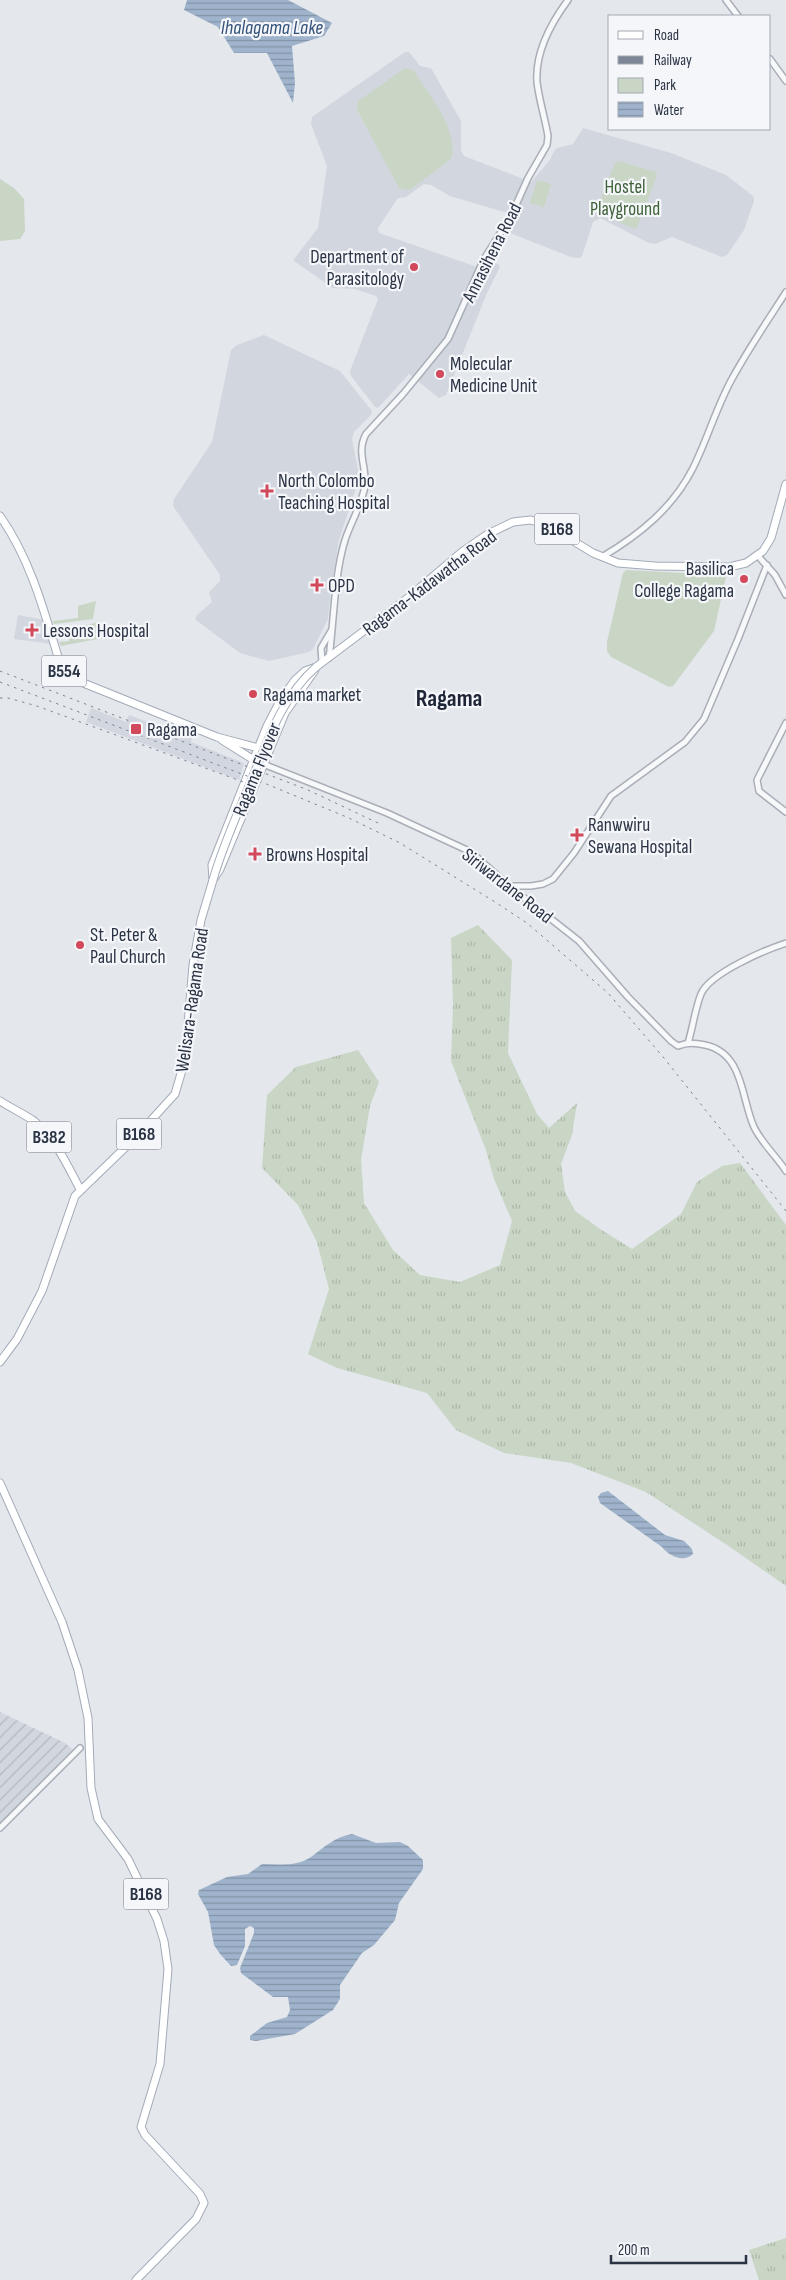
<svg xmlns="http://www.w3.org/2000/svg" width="786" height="2280" font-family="'Sofia Sans Condensed',sans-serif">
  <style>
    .built { fill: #d2d6de; fill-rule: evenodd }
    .industrial { fill: url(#industrial-furrows) }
    .grass { fill: url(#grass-tufts) }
    .park { fill: #c9d6c5 }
    .water { fill: url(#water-rules) }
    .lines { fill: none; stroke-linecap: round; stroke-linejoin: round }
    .tertiary-casing { stroke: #a9aeb7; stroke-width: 8 }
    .primary-casing { stroke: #a3abb8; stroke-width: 9 }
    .tertiary { stroke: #f7f8fa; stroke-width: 5 }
    .primary { stroke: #fff; stroke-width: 7 }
    .rail { stroke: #7d8696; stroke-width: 1; stroke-dasharray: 2.5 5; stroke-linecap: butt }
    .primary-bridge-casing { stroke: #a3abb8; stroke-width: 9; stroke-linecap: butt }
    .primary-bridge { stroke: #fff; stroke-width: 7 }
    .poi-dot { fill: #d1495b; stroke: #f4f6f9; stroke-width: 2 }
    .labels { text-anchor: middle; stroke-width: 4.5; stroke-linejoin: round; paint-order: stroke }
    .shield { fill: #f4f6f9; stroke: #676e7b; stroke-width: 1 }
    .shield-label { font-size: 18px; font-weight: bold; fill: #2b3445 }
    .park-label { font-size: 19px; fill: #3f6138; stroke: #f4f6f9 }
    .street-label { font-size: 19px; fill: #2b3445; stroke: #f4f6f9 }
    .poi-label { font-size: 19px; fill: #2b3445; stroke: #f4f6f9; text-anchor: start }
    .water-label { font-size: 20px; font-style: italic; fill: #34527a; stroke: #f4f6f9 }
    .district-label { font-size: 24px; font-weight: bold; fill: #1d2536; stroke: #f4f6f9 }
  </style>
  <defs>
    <pattern id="industrial-furrows" width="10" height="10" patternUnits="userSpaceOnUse" patternTransform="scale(1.25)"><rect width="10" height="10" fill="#d2d6de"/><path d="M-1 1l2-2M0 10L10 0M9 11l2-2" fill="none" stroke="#b4b8c0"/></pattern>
    <pattern id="grass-tufts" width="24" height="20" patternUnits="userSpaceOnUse" patternTransform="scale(1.25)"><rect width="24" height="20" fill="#c9d6c5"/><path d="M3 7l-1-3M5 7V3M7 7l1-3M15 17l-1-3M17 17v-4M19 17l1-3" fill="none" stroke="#adb8ab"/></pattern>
    <pattern id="water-rules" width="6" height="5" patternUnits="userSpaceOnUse" patternTransform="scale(1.25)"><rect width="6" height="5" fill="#9fb4cc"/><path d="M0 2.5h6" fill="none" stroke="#8293a7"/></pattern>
  </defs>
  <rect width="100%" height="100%" fill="#e4e7ec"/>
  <g class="built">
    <path d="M405,52H409L420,66L431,68L461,121V151L464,156L531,182L550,160L554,151L557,148L573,144L583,128L671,153L726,175L753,196L754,201L744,230L727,255L722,257L672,237L655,244L649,243L600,218L593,222L582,256L579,258L571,257L510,233L509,231L514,215L450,196L431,185L424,184L406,197L398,198L378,228L379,233L480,268L489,259L499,265L500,267L487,293L446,395L439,398L409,374L378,408L375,407L351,376L350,371L378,299L376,296L355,289L333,288L294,261V259L318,228L327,166L311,124L312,117ZM357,102L401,190L357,110Z"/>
    <path d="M264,335L340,371L372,411L371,415L354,432L352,439L359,475L358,482L339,540L331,587L328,619L313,649L309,652L269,661L240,653L196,620V616L212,602L209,592L220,581V575L173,506L174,499L212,442L231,350L237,345Z"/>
    <path d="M18,615L45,620L53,644L14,639Z"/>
    <path d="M91,708L126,722L129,715L192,738L191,742L244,763L239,780L86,722Z"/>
  </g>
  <path class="industrial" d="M0,1712L65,1743L77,1753L0,1828Z"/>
  <g class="grass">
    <path d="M478,925L512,960L508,1053L537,1114L549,1128L577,1103L572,1135L561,1164L565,1192L575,1211L600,1229L632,1249L681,1214L697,1182L722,1166L740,1163L786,1225V1586L727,1545L646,1492L571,1463L504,1453L456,1430L427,1393L337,1368L308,1354L329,1289L317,1242L298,1205L262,1168L267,1095L296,1067L358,1050L379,1082L370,1106L361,1160L364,1203L393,1250L420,1275L460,1282L500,1265L512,1221L494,1179L486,1150L451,1061L453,1005L451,938Z"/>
    <path d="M786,2238V2280H759L749,2250Z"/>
  </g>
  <g class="park">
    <path d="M405,68L413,70C428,93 460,131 451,159L410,190L399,188L357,110V102Z"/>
    <path d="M618,161L656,172L657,175L637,228L634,229L599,212L597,208L615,163Z"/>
    <path d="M0,179L14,188L24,199L25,231L20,239L0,241Z"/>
    <path d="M537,180L551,184L544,207L530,203Z"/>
    <path d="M626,570L722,575L726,577L714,631L673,686L669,687L611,657L607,651V642L623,573Z"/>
    <path d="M96,601L93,619L54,624L53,621L78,618V606Z"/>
    <path d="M100,622L103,638L61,646L59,642L69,641V629Z"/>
  </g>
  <g class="water">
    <path d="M187,0H288L332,23L324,36L292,46L295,83L293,103L267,53H234L218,27L184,10Z"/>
    <path d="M608,1491L665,1535L684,1541L692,1549L693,1554C683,1563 669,1556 662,1547L600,1503L598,1497L601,1493Z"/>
    <path d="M352,1834L376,1843L400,1842L408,1846L423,1860V1869L399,1903L395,1920L374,1945L362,1953L340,1985V1999L333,2010L295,2034L256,2041L250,2040V2036L267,2023L287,2017L290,2010L288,1997H273L241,1973L240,1968L254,1933V1928L250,1926L245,1929V1946L237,1965L231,1966L220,1954L214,1945L208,1912L198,1894L199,1890L227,1877L248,1874L262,1864C278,1864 297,1867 311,1857C325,1847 334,1837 352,1834Z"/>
  </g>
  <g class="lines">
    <defs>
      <g id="tertiary">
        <path d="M726,0L738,16"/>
        <path d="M770,59L786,81"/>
        <path d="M758,556L775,575L786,595"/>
        <path d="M602,557C639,535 673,508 693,468C708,438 717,405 733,377C749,348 768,320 786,292"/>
        <path d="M329,658C334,621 334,576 345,540C351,522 362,504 365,486C367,467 356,452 366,434L403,394L448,339L484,259L511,216L528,178L547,145L548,136C545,118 539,100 537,82C535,53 551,23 568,0"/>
        <path d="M322,662L321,648L331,631"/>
        <path d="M786,723L757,780L759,791L786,812"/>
        <path d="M263,764L387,813L471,852L509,886L579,941L628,997L671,1041L678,1046C688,1042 695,1043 705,1045C744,1053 741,1099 754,1127C761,1142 776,1156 786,1171"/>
        <path d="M509,886H531L543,884L553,879L574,853L611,796L685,742L704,719L738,639L767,565"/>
        <path d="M688,1043C693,1027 695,1009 701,994C710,973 765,950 786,943"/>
        <path d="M0,1828L80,1748"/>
      </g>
      <g id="primary">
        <path d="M0,516C32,561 46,618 62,670L71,678L217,737L262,749"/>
        <path d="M222,740L257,762"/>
        <path d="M213,880L212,865L267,726L280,701L295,680L305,671L316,667L409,597L462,552L488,534L513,522L530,520L544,523L593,553L618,563L655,566L729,567L746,563L763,551L771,538L786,484"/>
        <path d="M0,1101C11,1108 24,1114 34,1121C56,1139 67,1165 80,1189"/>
        <path d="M0,1362L17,1339L42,1291L75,1196L134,1139L175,1094L185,1060L193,965L201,920L213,880L220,869L285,713L315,670"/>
        <path d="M0,1483L62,1622L78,1670L88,1718L91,1788L98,1819L128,1859L157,1919L164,1941L168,1969L160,2064L141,2127L145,2135L200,2194L204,2203L196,2219L136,2280"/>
      </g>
    </defs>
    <use href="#tertiary" class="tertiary-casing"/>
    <use href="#primary" class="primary-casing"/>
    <use href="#tertiary" class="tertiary"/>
    <use href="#primary" class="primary"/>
    <g class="rail">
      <path d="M0,671L308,790L380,824"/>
      <path d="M0,682L247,776L349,818L400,843L495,902L527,923L608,993L664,1058L786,1211"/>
      <path d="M0,698H8L37,706L257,787"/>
    </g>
    <defs>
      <path id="primary-bridge" d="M213,880C222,848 236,817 249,786C267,743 280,699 316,667"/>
    </defs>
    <use href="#primary-bridge" class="primary-bridge-casing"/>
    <use href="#primary-bridge" class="primary-bridge"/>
  </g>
  <g class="poi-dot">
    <circle cx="414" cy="267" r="5"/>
    <circle cx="440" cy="374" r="5"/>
    <path d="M264.5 483.5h5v5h5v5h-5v5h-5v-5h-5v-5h5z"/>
    <circle cx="744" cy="579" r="5"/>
    <path d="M314.5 577.5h5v5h5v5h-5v5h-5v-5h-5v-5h5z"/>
    <path d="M29.5 622.5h5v5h5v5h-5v5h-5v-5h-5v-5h5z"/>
    <circle cx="253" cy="694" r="5"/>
    <rect x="130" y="723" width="12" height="12" rx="2.5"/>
    <path d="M574.5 827.5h5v5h5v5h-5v5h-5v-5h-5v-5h5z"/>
    <path d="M252.5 846.5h5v5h5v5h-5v5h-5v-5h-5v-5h5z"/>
    <circle cx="80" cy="945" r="5"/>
  </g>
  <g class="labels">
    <g class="shield">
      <rect x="534.5" y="513.5" width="45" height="31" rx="4"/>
      <rect x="41.5" y="655.5" width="45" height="31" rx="4"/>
      <rect x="116.5" y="1118.5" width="45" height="31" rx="4"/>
      <rect x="26.5" y="1121.5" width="45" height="31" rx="4"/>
      <rect x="123.5" y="1878.5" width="45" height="31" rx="4"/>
    </g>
    <g class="shield-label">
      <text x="557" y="535">B168</text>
      <text x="64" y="677">B554</text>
      <text x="139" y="1140">B168</text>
      <text x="49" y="1143">B382</text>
      <text x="146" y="1900">B168</text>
    </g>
    <g class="park-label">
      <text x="625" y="193">Hostel<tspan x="625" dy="22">Playground</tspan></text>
    </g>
    <g class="street-label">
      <text transform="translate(491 252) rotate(-63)" y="7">Annasihena Road</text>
      <text transform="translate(429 582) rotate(-37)" y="7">Ragama-Kadawatha Road</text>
      <text transform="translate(256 769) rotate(-68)" y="7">Ragama Flyover</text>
      <text transform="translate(508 885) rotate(38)" y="7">Siriwardane Road</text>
      <text transform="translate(191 1000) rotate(-82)" y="7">Welisara-Ragama Road</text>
    </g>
    <g class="poi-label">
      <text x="404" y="263" text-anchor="end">Department of<tspan x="404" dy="22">Parasitology</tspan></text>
      <text x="450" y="370">Molecular<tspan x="450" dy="22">Medicine Unit</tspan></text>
      <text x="278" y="487">North Colombo<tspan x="278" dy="22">Teaching Hospital</tspan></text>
      <text x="734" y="575" text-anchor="end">Basilica<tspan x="734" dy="22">College Ragama</tspan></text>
      <text x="328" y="592">OPD</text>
      <text x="43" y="637">Lessons Hospital</text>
      <text x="263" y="701">Ragama market</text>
      <text x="147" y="736">Ragama</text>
      <text x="588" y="831">Ranwwiru<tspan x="588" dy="22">Sewana Hospital</tspan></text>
      <text x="266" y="861">Browns Hospital</text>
      <text x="90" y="941">St. Peter &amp;<tspan x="90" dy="22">Paul Church</tspan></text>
    </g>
    <g class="water-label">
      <text x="272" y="34">Ihalagama Lake</text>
    </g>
    <g class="district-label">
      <text x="449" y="706">Ragama</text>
    </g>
  </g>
  <rect x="608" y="15" width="162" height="115" fill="#f4f6f9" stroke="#a4a8b1"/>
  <rect x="618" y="31" width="25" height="8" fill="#ffffff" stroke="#a4a8b1"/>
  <text x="654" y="40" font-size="15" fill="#2b3445">Road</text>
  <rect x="618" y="56" width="25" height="8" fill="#7d8696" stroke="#a4a8b1"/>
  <text x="654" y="65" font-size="15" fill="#2b3445">Railway</text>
  <rect x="618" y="78" width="25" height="15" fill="#c9d6c5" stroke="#a4a8b1"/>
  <text x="654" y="90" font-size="15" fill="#2b3445">Park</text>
  <rect x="618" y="102" width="25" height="15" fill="url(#water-rules)" stroke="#a4a8b1"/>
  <text x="654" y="115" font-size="15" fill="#2b3445">Water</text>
  <path d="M611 2255v8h135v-8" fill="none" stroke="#2b3445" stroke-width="2.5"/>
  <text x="618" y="2255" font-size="15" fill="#2b3445" stroke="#f4f6f9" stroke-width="4" paint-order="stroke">200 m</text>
</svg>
